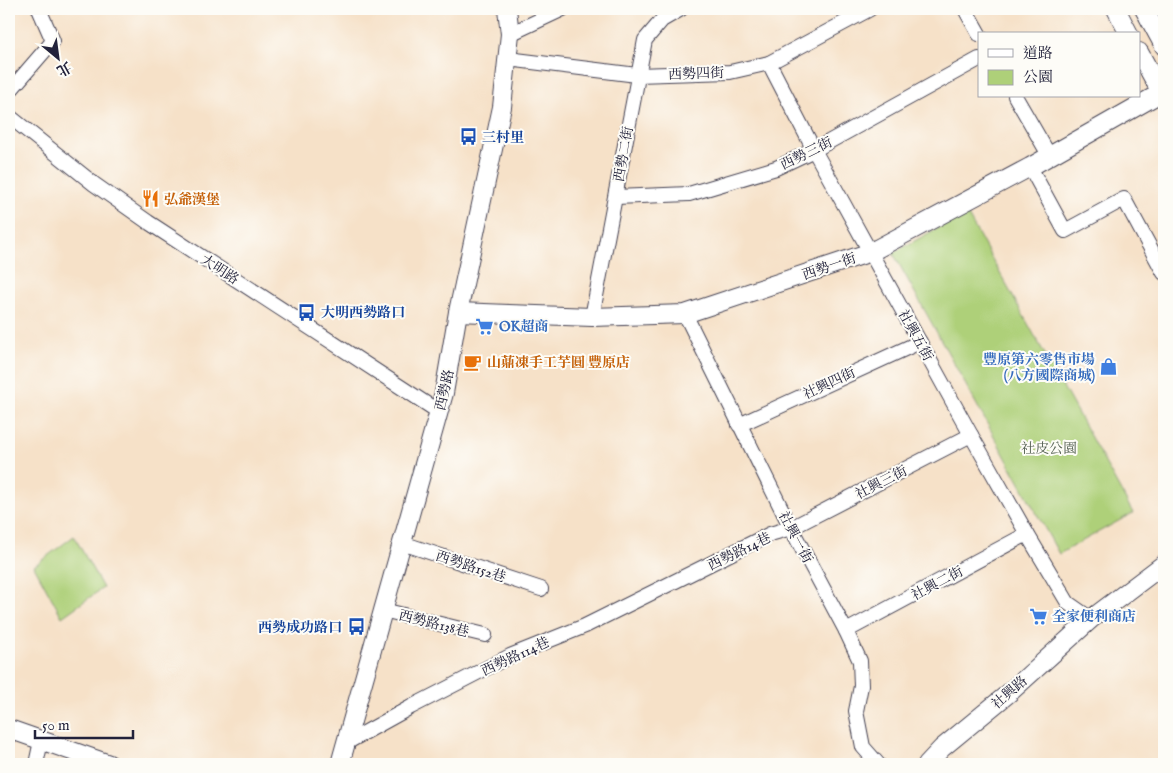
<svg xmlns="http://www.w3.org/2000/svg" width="1173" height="773" font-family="'IM FELL English','Noto Serif TC',serif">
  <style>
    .green { fill: #aed079; stroke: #68795a }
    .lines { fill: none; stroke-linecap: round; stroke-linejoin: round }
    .minor-casing { stroke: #423f50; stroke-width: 16 }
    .tertiary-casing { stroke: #423f50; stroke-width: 20 }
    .minor { stroke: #fff; stroke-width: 14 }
    .tertiary { stroke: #fff; stroke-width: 18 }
    .labels { text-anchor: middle; stroke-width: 4; stroke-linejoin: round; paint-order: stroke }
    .street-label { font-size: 14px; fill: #22223b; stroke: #fdfcf7 }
    .transit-label { font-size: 14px; font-weight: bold; fill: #164399; stroke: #fdfcf7; text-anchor: start }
    .food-label { font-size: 14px; font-weight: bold; fill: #c56008; stroke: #fdfcf7; text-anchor: start }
    .shop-label { font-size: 14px; font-weight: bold; fill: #366cbe; stroke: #fdfcf7; text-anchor: start }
    .park-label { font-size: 14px; fill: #535f51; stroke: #fdfcf7 }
  </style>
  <rect width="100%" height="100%" fill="#fdfcf7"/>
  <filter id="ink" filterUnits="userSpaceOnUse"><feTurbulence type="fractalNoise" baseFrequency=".02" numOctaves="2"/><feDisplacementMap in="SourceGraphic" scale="10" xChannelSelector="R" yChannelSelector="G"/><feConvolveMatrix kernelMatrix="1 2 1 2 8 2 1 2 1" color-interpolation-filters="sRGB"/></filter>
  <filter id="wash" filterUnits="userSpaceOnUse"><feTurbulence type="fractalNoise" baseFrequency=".0096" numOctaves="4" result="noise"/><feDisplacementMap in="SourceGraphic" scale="20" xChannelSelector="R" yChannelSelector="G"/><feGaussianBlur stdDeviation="1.12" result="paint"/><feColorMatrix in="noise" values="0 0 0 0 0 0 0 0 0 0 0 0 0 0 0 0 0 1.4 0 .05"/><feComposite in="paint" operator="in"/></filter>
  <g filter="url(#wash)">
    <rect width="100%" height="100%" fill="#f6e1c8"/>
    <g class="green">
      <path d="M966,212L1133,513L1059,554L893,253Z"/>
      <path d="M74,536L103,588L62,617L34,566Z"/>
    </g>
  </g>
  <g filter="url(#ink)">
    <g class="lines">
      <defs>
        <g id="minor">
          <path d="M965,9L979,34"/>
          <path d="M510,34L563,9"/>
          <path d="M508,59L637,75L730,72L769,63L870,9"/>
          <path d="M769,63L814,150L971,435L1027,534L1068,603L1091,619"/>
          <path d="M9,92L53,41L39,9"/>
          <path d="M1015,96L1049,155"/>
          <path d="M9,116L94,184L148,222L439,412"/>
          <path d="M1030,167L1065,231L1124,199L1164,273"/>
          <path d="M616,197L689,194L776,168L814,150L979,59"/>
          <path d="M685,314L791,528L846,631L860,661L861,686L856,711L863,747L878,764"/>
          <path d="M592,317L645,40L662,20L681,9"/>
          <path d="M739,425L920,342"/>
          <path d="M402,543L541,589"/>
          <path d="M383,610L485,635"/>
          <path d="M846,631L1027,534"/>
          <path d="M346,743L411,707L510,656L585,626L770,534L791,528L971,435"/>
          <path d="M36,764L41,741"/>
        </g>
        <g id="tertiary">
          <path d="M1116,9L1129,34"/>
          <path d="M1144,9L1164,46"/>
          <path d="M1139,52L1164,98"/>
          <path d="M458,312L592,317L685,314L871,252L1030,167L1164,91"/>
          <path d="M9,729L109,764"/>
          <path d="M340,764L444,393L458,312L502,107L510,34L507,9"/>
          <path d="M927,764L942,748L1009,693L1091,619L1164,564"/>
        </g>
      </defs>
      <use href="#minor" class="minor-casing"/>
      <use href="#tertiary" class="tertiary-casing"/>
      <use href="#minor" class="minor"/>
      <use href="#tertiary" class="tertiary"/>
    </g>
  </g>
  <defs>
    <symbol id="bus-bare" viewBox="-9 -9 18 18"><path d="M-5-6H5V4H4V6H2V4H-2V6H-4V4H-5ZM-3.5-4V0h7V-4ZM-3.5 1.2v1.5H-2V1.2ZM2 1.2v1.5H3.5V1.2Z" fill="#1a4fb4" stroke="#fdfcf7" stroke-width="2.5" paint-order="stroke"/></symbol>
    <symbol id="restaurant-bare" viewBox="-9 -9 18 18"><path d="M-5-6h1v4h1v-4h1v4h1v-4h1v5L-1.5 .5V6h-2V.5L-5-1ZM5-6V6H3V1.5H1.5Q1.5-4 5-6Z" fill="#e8710a" stroke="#fdfcf7" stroke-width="2.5" paint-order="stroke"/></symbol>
    <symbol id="supermarket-bare" viewBox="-9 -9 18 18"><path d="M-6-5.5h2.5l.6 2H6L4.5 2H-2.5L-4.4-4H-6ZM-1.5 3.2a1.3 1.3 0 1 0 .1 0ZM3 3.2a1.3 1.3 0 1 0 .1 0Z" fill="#3f7fe0" stroke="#fdfcf7" stroke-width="2.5" paint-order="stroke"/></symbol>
    <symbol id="cafe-bare" viewBox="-9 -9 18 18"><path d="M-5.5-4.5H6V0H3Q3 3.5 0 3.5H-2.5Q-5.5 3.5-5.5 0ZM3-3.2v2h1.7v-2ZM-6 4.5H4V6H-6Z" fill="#e8710a" stroke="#fdfcf7" stroke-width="2.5" paint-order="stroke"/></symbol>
    <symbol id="shop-bare" viewBox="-9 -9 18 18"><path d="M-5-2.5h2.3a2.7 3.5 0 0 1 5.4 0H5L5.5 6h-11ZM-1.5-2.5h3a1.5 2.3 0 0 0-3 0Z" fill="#3f7fe0" stroke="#fdfcf7" stroke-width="2.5" paint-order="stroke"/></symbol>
  </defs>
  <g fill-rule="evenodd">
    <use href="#bus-bare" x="456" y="124" width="25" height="25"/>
    <use href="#restaurant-bare" x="138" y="186" width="25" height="25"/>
    <use href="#bus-bare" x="294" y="300" width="25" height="25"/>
    <use href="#supermarket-bare" x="472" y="314" width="25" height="25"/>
    <use href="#cafe-bare" x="460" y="350" width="25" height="25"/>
    <use href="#shop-bare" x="1096" y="354" width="25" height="25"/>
    <use href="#supermarket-bare" x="1026" y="604" width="25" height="25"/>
    <use href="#bus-bare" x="344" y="614" width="25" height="25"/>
  </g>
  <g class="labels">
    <g class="street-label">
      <text transform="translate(696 73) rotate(-2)" y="5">西勢四街</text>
      <text transform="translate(806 153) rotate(-26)" y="5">西勢三街</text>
      <text transform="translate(623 154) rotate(-80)" y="5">西勢二街</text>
      <text transform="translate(829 266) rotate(-19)" y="5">西勢一街</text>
      <text transform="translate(220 269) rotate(33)" y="5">大明路</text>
      <text transform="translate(916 335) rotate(61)" y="5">社興五街</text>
      <text transform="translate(829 383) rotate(-25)" y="5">社興四街</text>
      <text transform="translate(444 390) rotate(-77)" y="5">西勢路</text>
      <text transform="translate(881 482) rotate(-27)" y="5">社興三街</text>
      <text transform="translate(796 537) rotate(62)" y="5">社興一街</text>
      <text transform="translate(739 551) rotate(-26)" y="5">西勢路14巷</text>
      <text transform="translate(471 566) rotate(18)" y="5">西勢路152巷</text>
      <text transform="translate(937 583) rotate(-28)" y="5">社興二街</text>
      <text transform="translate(434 623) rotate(14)" y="5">西勢路138巷</text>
      <text transform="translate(515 656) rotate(-25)" y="5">西勢路114巷</text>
      <text transform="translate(1009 692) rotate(-41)" y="5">社興路</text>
    </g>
    <g class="transit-label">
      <text x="482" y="142">三村里</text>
      <text x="321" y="317">大明西勢路口</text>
      <text x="342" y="632" text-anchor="end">西勢成功路口</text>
    </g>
    <g class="food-label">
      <text x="164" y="204">弘爺漢堡</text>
      <text x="487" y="367">山薡凍手工芋圓 豐原店</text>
    </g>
    <g class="shop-label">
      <text x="499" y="331">OK超商</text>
      <text x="1095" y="364" text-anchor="end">豐原第六零售市場<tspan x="1095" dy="16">(八方國際商城)</tspan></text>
      <text x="1052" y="621">全家便利商店</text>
    </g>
    <g class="park-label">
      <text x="1049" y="453">社皮公園</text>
    </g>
  </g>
  <rect width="1173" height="773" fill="none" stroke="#fdfcf7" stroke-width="30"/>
  <rect x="978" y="32" width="162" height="65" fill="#fdfcf7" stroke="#a5a5ac"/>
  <rect x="988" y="49" width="25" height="8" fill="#ffffff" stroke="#a5a5ac"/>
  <text x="1023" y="58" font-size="15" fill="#22223b">道路</text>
  <rect x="988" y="70" width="25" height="15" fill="#aed079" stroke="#a5a5ac"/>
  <text x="1023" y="82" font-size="15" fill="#22223b">公園</text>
  <g transform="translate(58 58) rotate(151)" stroke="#fdfcf7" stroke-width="4" paint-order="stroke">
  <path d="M0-4L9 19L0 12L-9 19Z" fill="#22223b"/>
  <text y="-8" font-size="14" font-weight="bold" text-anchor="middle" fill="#22223b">北</text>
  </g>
  <path d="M35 730v8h98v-8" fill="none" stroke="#22223b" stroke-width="2.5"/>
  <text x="42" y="730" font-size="15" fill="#22223b" stroke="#fdfcf7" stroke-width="4" paint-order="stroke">50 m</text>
</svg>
